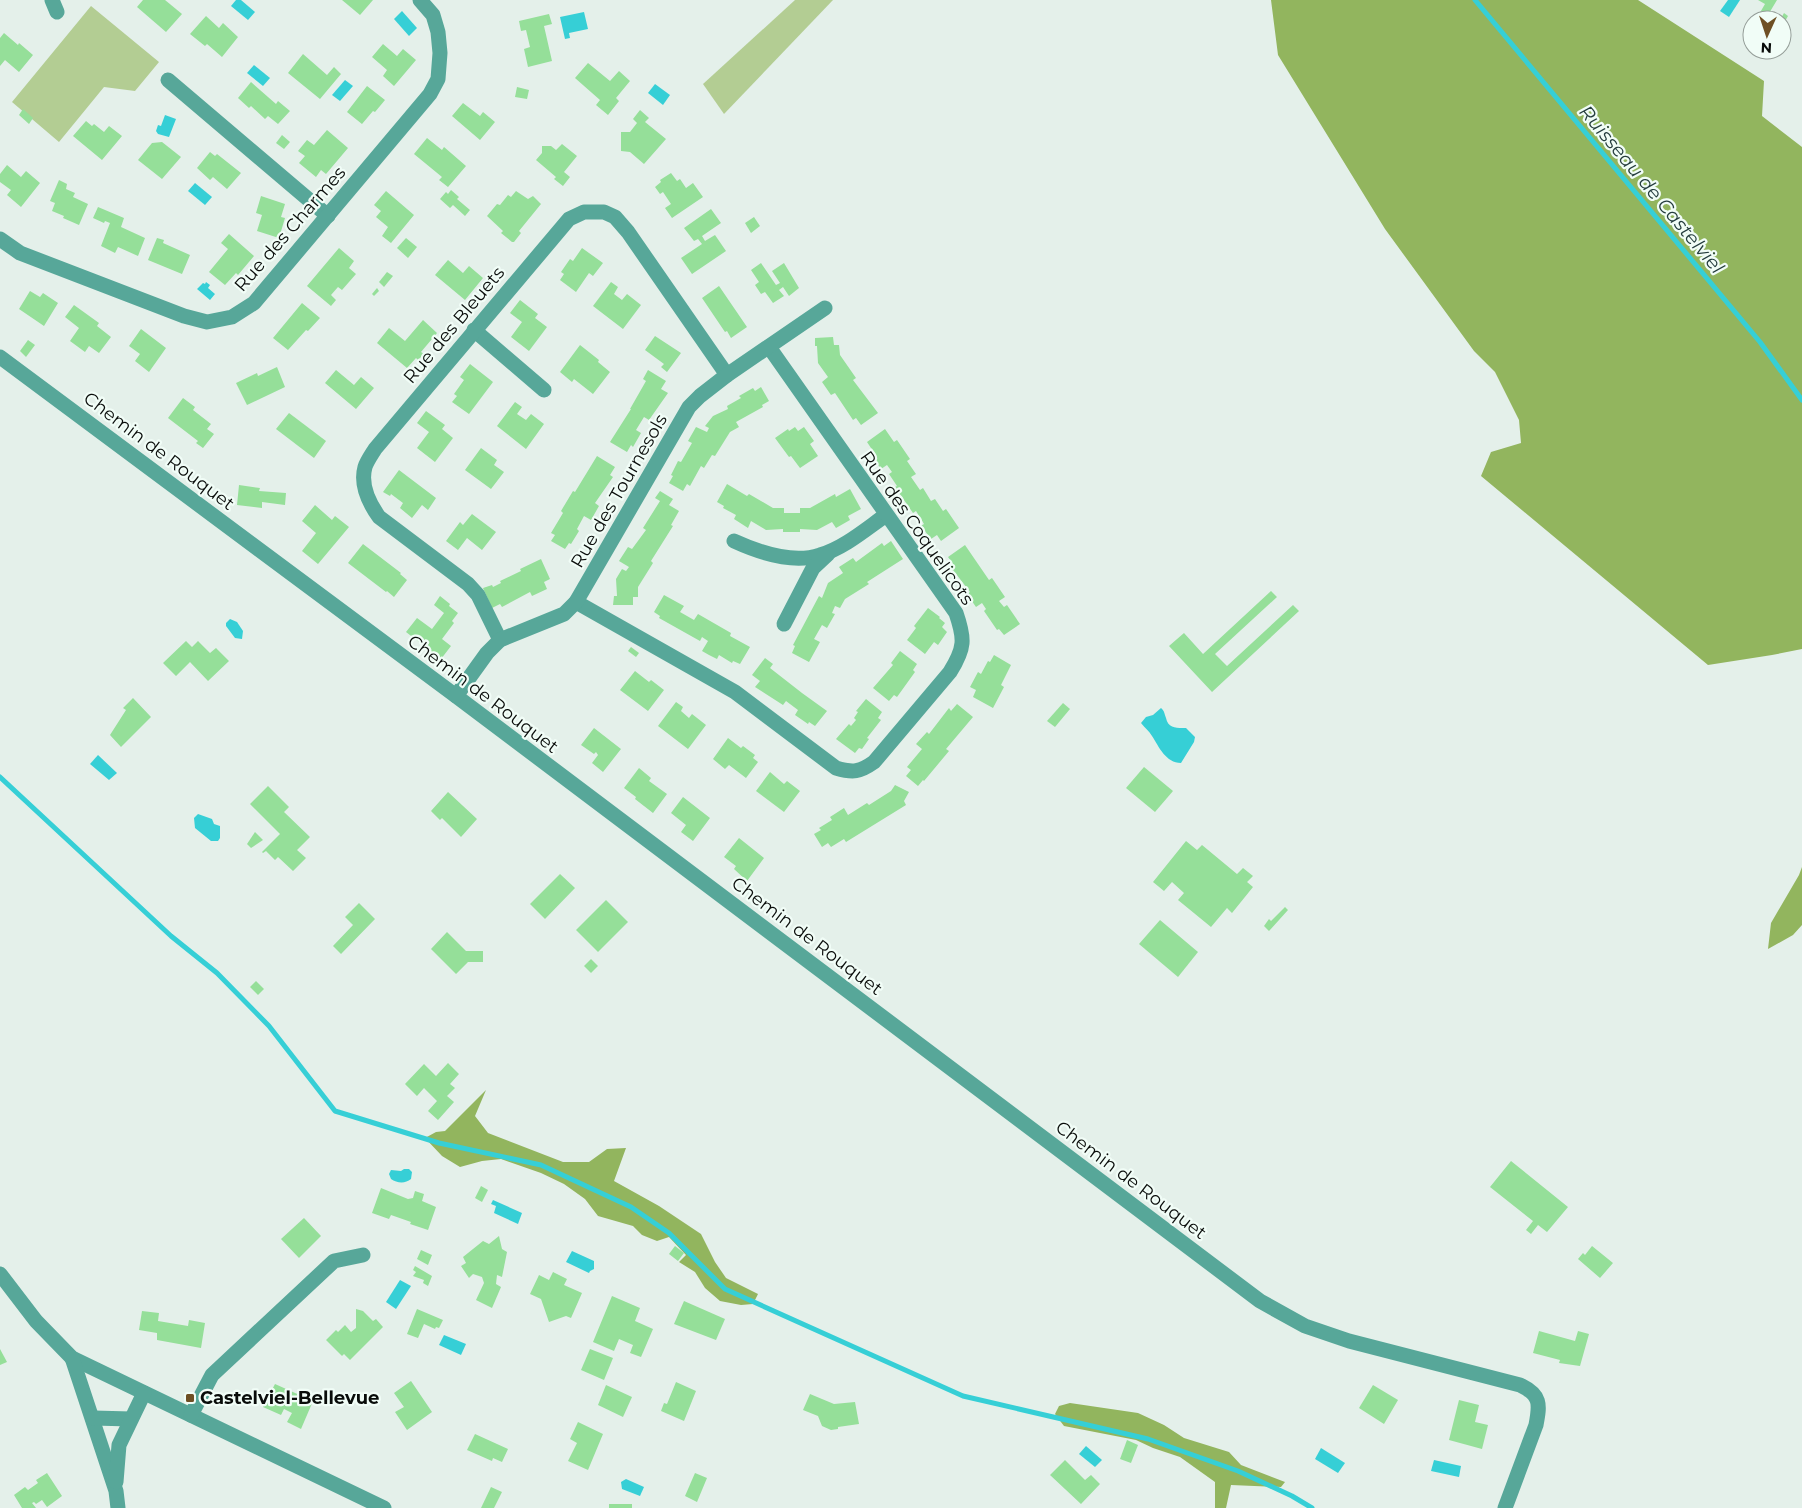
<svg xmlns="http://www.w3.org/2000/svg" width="1802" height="1508" font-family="Montserrat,sans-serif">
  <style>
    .green { fill: #b3cd93 }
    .forest { fill: #92b55e }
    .water { fill: #36cfd6 }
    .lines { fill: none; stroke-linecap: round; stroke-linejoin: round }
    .stream { stroke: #36cfd6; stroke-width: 5 }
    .building { fill: #95df99 }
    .minor { stroke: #57a799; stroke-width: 15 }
    .poi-dot { fill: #6e4f24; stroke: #f1fdf7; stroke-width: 2 }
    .labels { text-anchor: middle; stroke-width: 4.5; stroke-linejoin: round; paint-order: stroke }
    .street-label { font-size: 18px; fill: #090c0a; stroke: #f1fdf7 }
    .poi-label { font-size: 18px; font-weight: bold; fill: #090c0a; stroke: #f1fdf7; text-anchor: start }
    .water-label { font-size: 19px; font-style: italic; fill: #253d3e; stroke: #f1fdf7 }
  </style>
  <rect width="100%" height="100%" fill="#e4f0ea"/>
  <g class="green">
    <path d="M795,0H833L724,114L703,84Z"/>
    <path d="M91,6L159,62L135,91L104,87L59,142L12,102Z"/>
  </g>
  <g class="forest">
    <path d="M1271,0H1638L1764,81L1762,116L1802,147V649L1772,655L1708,665L1481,476L1491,452L1521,443L1519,420L1495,372L1474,351L1385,229L1278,55Z"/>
    <path d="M1802,867V925L1793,935L1768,949L1771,923L1799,875Z"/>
    <path d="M486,1090L475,1116L488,1133L563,1162H589L607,1149L626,1148L614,1181L659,1206L701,1234L715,1262L726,1278L758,1294L753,1304L741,1305L720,1301L705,1288L695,1272L679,1262L686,1255L669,1237L657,1241L642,1235L633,1226L598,1216L585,1199L564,1184L541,1173L501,1159L482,1161L460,1167L442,1156L425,1138L436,1132L445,1131Z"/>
    <path d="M1070,1403L1138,1413L1164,1425L1184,1438L1229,1452L1241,1465L1285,1482L1281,1487L1231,1485L1226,1508H1215V1482L1180,1457L1153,1448L1136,1440L1064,1426L1055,1414L1059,1406Z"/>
  </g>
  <g class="water">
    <path d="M236,0H241L255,12L248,20L231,6Z"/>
    <path d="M1728,0H1740L1729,17L1720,11Z"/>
    <path d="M402,11L417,28L409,36L394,19Z"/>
    <path d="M584,12L588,29L569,33L570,38L565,39L560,17Z"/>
    <path d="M254,65L270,78L263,86L247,73Z"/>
    <path d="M345,80L353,86L340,101L332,95Z"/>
    <path d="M655,84L670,95L663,105L648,93Z"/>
    <path d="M165,115L176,119L169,137L158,134L156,131L158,125L161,126Z"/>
    <path d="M195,183L212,197L205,205L188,191Z"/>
    <path d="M206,282L210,285L208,288L215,294L210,300L197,289L203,283L205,284Z"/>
    <path d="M230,619L237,622L243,631L242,639L235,638L226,626V623Z"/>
    <path d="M1161,708C1165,712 1164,713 1166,718C1168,729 1178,728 1186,728L1195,737L1194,742L1181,763C1166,763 1159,747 1152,736C1149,731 1145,728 1141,723L1146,717L1153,715Z"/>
    <path d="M98,755L117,773L109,780L90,764Z"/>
    <path d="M198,814L212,819L214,824L220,826V838L218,841H211L195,828L194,818Z"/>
    <path d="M404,1169H409L412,1172L411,1179C405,1184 397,1183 391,1179L389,1174L391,1170L401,1171Z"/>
    <path d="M493,1200L522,1213L518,1224L494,1213L496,1206L491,1204Z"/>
    <path d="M572,1251L594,1261V1269L590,1271L589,1273L566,1262Z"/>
    <path d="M400,1280L411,1286L396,1309L386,1302Z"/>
    <path d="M444,1335L466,1344L461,1355L439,1345Z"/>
    <path d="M1086,1446L1102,1460L1095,1467L1079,1454Z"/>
    <path d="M1321,1448L1345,1463L1338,1473L1315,1459Z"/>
    <path d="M1434,1460L1461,1466L1459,1477L1431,1471Z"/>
    <path d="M626,1479L644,1487L640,1496L622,1489L621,1482Z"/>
  </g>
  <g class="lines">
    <g class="stream">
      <path d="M1475,0L1760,342L1802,400"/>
      <path d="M0,777L171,936L217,973L269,1026L335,1111L439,1143L541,1165L631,1207L669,1233L725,1289L963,1396L1148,1439L1238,1471L1292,1496L1312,1508"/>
    </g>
  </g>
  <g class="building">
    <path d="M143,0H165L182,14L166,32L137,7Z"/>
    <path d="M342,0H373L360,15Z"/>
    <path d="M1758,0H1777L1765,20L1758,16L1765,4Z"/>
    <path d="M1784,13L1788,16L1784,23L1780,20Z"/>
    <path d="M549,14L552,24L544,26L552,61L528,67L524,49L530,47L526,30L521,31L519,21Z"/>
    <path d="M206,16L219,28L223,23L238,37L222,57L207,44L205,46L190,34Z"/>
    <path d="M4,33L18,45L19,43L33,55L19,72L5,60L0,66V38Z"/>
    <path d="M383,44L397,56L403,49L416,60L394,86L383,76L387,70L372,57Z"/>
    <path d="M303,54L327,75L334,67L341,74L320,99L288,73Z"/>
    <path d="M588,63L610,81L619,71L630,81L616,98L619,101L608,115L596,105L600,100L575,78Z"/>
    <path d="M251,82L276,104L278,101L290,111L278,124L268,116L265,119L251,106L249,108L238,98Z"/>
    <path d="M367,86L385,100L375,112L373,111L362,124L347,112Z"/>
    <path d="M517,87L529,90L527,99L515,97Z"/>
    <path d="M463,103L480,116L483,112L495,122L480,140L452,116Z"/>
    <path d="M23,109L33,118L29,124L19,115Z"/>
    <path d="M640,110L649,118L645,122L666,139L644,164L630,152L621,151V132H630L637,123L633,119Z"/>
    <path d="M86,121L92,126L94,124L104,132L109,126L122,136L102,160L73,136Z"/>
    <path d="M327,130L348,148L326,174L321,170L316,177L299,163L305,156L298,151L307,140L314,145Z"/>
    <path d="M282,135L290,142L284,149L276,143Z"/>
    <path d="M427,138L442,150L444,147L466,166L448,187L439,180L442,177L414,154Z"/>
    <path d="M162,142L181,157L162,179L138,160L152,143Z"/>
    <path d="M562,144L577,156L564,172L570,177L563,186L554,179L556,177L536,160L542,153V146H551L556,150Z"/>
    <path d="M210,152L215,156L217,154L241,173L227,189L213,177L210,180L197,168Z"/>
    <path d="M7,165L21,177L26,171L40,183L21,207L7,195L11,190L0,182V174Z"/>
    <path d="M671,173L677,181L680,179L686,188L693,183L703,197L672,218L665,208L671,204L663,192L660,194L655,187L661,182L660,180Z"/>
    <path d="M59,180L67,184L66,189L75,193L73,197L88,204L79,225L63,218L64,216L52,211L55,203L50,201Z"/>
    <path d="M451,190L459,197L457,199L470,210L465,216L453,205L450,208L440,199L446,192L448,194Z"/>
    <path d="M386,191L414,215L391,243L382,236L388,227L376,217L381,211L374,205Z"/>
    <path d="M516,191L528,199L533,196L541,204L519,231L521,233L514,242H512L501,233L503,231L487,216L497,204L500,205L508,195L511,197Z"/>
    <path d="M261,196L285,204L281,217L285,218L279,238L257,231L262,215L256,213Z"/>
    <path d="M98,207L124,218L121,227L145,238L138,256L118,247L115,253L101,246L110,223L105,221L104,223L93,218Z"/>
    <path d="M711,209L721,223L702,236L705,241L715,235L726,251L692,274L681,258L702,244L698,239L694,241L684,228Z"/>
    <path d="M754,217L760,226L751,233L745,223Z"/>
    <path d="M229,234L254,256L238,275L236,273L225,285L209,272L228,249L221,243Z"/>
    <path d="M157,238L164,240L163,243L190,255L182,274L148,260Z"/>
    <path d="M406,238L417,247L408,258L397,248Z"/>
    <path d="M339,248L354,261L349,268L356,274L342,290L338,287L331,295L336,300L331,306L307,286Z"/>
    <path d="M582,248L603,263L593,276L589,273L576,292L560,280L564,274L561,272L570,259L573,261Z"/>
    <path d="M448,260L463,273L469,266L483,278L465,300L435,275Z"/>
    <path d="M761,263L776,285L780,283L772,271L784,263L799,288L789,296L783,287L779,290L784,296L773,303L765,292L761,294L755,285L759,282L751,270Z"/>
    <path d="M387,272L393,276L384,287L379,282Z"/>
    <path d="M611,282L618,287L614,294L622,300L627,294L641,305L623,329L593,306Z"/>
    <path d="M719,286L747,327L731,338L727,331L725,332L702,298Z"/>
    <path d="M377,288L379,291L374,296L372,294Z"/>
    <path d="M30,291L40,297L43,293L58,303L44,326L19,309Z"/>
    <path d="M520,300L538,314L535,318L547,327L529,351L511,337L522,322L510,313Z"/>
    <path d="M302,303L320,318L308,331L306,330L288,350L273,338Z"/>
    <path d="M74,305L99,323L97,326L111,337L99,353L89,346L85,352L70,341L79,328L65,317Z"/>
    <path d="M423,320L437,333L421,352L424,354L418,360L416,358L407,368L377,343L389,328L405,341Z"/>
    <path d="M141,329L166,348L149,372L135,361L140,354L129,346Z"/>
    <path d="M655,336L681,353L667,372L661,367L664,364L645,350Z"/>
    <path d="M833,337L834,345H839L840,355L856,378L853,380L878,413L861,425L856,418L853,420L835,393L831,395L822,382L828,377L818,363L817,346H815V338Z"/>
    <path d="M28,340L35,345L26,357L20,351Z"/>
    <path d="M580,345L599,360L598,362L610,372L593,394L574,379L572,382L560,372Z"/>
    <path d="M470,364L493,382L469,414L452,402L457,396L454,394L464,380L460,377Z"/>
    <path d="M277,367L285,387L247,405L236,383L257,373L258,376Z"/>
    <path d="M336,370L354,385L361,377L374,388L356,409L325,383Z"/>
    <path d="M648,370L666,381L661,389L668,393L649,420L644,417L636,430L641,433L633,447L631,445L627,452L610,442L631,409H630L646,381L643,379Z"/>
    <path d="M761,387L769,401L762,405L763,407L736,422L739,427L730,432L715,456L712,455L704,468L701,466L690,486L687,484L683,491L669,483L673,476L671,475L678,461L681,462L692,443L688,441L696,427L707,432L709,428L705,426L713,416L728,409L727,406L741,398L739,396L753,388L755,391Z"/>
    <path d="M183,398L195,407L193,410L211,424L207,429L214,434L203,448L196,443L198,441L168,418Z"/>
    <path d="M515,402L522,407L517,414L526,420L531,414L544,424L526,449L497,426Z"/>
    <path d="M426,411L445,425L442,429L453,438L435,462L417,448L429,432L417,423Z"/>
    <path d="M289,413L326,441L314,458L276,429Z"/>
    <path d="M795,427L798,431L804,427L814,441L810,444L818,456L800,468L791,456L789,457L775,438L788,429L789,431Z"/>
    <path d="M885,429L894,442L897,440L910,459L907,461L916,474L911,477L920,490L923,488L931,501L935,499L943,511L946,509L959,528L941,541L937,535L931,539L921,526L924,524L916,511L913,513L895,487L897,486L889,474L892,472L887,465L881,469L872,456L875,454L867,442Z"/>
    <path d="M481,448L497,460L494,465L504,472L491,489L465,470Z"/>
    <path d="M597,456L615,467L610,475L613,477L595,503L599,506L591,520L584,516L577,529L579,531L571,544L569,543L565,549L551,541L555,535L551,533L563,513L561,511L573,491L575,492Z"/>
    <path d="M399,470L436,498L428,510L422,505L412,518L400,508L403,503L391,494L390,496L383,492Z"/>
    <path d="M727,484L747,496L749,494L773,508H784V513H800V508H810L835,494L836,497L850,489L861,509L848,516L850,520L836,528L832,522L817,530L800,529V532H783V529L766,530L751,521L748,528L734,519L736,515L723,508L724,506L717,502Z"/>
    <path d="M239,485L260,488L259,491L286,493L285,505L262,502V508L237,505Z"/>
    <path d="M660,491L673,499L669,505L679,511L671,525L673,526L651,561L653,563L638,587V597H633V605H613L614,596H617L616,579L622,569L626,571L629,567L619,561L628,547L632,549L646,530L643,528L660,501L655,498Z"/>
    <path d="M315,505L332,520L335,516L349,527L318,564L302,551L316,533L302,521Z"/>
    <path d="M472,514L496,532L482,550L467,538L458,550L446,541L460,522L463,525Z"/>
    <path d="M891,541L903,559L867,582L869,584L845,599L840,608L835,606L832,613L835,614L827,628L822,625L814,639L820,642L809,662L792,653L795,646L793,645L819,596L822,598L828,583L843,573L839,567L853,558L856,562L882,543L884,546Z"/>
    <path d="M363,544L401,573L400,574L407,580L394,597L387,591L386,592L348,563Z"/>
    <path d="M965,545L989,580L992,578L1005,597L999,601L1004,607L1007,605L1020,624L1004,635L999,629L997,630L984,611L986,609L982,603L976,607L967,594L970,592L950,566L953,564L948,557Z"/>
    <path d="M541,559L550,579L544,582L547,589L532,596L530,592L502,607L500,604L492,608L483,588L492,585L493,587L501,583L500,581L521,571L520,569Z"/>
    <path d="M1271,591L1277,597L1215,654L1227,666L1293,605L1299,611L1212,692L1169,646L1184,633L1203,654Z"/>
    <path d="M664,595L684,606L680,612L694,620L698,614L731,633L730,636L750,647L740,664L733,661L732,663L719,655L717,659L709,655L702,651L708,641L702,637L700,641L659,618L660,616L654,612Z"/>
    <path d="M440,596L450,604L449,606L458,613L452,621L454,623L442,639L451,646L441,659L406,632L417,618L432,629L444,613L434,605Z"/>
    <path d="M928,608L940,617L939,618L945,623L942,627L947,632L938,645L934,642L925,654L907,640L916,628L914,626Z"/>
    <path d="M186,641L192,647L198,641L210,653L216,648L229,661L208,681L190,662L176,676L163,663Z"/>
    <path d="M631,647L639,653L636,657L628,651Z"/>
    <path d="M900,651L917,664L913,670L915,672L897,697L894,695L889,701L873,688L893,665L891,663Z"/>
    <path d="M994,655L1011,665L1001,685L1004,687L993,708L973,697L976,690L970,687L978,672L981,674L988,661L990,662Z"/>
    <path d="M765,658L773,664L770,668L802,693L827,711L815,726L809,722L808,724L795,715L798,710L786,701L783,705L755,687L760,681L752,675Z"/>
    <path d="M635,671L649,682L651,680L664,690L648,711L620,690Z"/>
    <path d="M133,698L151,717L121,747L110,735L126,710L123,708Z"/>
    <path d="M866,699L882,712L878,718L881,720L867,738L869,739L862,749L859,748L855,753L836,739L849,724L851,726L856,720L854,718L858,712L856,711Z"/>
    <path d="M676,702L683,707L681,711L689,718L692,714L706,725L688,749L658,726Z"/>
    <path d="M1063,703L1070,709L1055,727L1047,721Z"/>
    <path d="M957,704L973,717L946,749L949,751L924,781L923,780L918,786L906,776L911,770L907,767L922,749L916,744L927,732L929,734L949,708L951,711Z"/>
    <path d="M594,728L621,749L603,772L592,763L598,755L596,752L594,754L581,745Z"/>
    <path d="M728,738L741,748L743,746L755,755L753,758L758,762L746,778L729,765L725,769L713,759Z"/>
    <path d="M1144,767L1173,791L1155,812L1126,788Z"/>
    <path d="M639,768L651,778L649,781L667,794L653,813L635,799L636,797L624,788Z"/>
    <path d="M770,772L784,784L787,781L800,791L784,812L756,791Z"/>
    <path d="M895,785L909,792L904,801L906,805L846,842L844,839L831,847L828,843L822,847L814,834L821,830L819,828L832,820L830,817L844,808L848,815L867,803L869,805L891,791Z"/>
    <path d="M268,786L289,807L284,812L310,837L297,850L306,858L293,871L278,857L275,860L266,851L263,853L262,852L280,834L250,804Z"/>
    <path d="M448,792L477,819L461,837L442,818L440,820L431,811Z"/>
    <path d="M683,797L710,818L693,841L681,832L686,825L671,813Z"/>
    <path d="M255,832L263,840L251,848L247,844Z"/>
    <path d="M739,838L764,858L747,881L734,869L736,866L724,857Z"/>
    <path d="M1186,841L1197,850L1202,845L1237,874L1243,868L1253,876L1247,882L1253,887L1232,913L1227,908L1211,927L1178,900L1184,893L1172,882L1164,891L1153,882Z"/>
    <path d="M560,874L575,888L545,919L530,904Z"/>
    <path d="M606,900L628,922L598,952L576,930Z"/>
    <path d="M359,903L375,919L341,954L333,946L353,925L345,917Z"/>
    <path d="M1285,907L1288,910L1269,931L1264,926L1269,919L1271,921Z"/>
    <path d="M1160,920L1198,952L1178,977L1139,944Z"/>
    <path d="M447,932L466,951H483V962H468L456,974L431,949Z"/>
    <path d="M591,959L598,966L591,973L584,966Z"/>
    <path d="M256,981L264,989L258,995L250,987Z"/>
    <path d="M448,1063L459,1074L450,1084L455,1088L447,1096L454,1102L438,1120L428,1111L437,1101L424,1088L417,1096L405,1084L424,1064L436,1076Z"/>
    <path d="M1511,1161L1568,1207L1547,1232L1538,1225L1531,1234L1526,1230L1533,1221L1490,1187Z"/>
    <path d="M481,1186L488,1190L482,1202L475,1198Z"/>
    <path d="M381,1188L408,1199L413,1198L415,1191L424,1194L422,1201L436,1207L428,1230L410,1224L411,1222L391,1215L389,1219L372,1213Z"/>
    <path d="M304,1218L321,1236L299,1258L281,1239Z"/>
    <path d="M499,1236L502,1249L507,1252L502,1277L497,1275L496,1284L501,1287L492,1308L476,1300L484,1283L482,1277L473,1274L469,1278L461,1266L466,1263L463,1257L483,1241L489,1244Z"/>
    <path d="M675,1246L684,1253L678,1261L669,1254Z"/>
    <path d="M1592,1246L1613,1263L1600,1278L1578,1259L1583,1253L1585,1255Z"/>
    <path d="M421,1250L432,1255L428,1265L417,1259Z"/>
    <path d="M415,1266L432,1276L428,1286L423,1283L424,1280L413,1276L416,1272L413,1270Z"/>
    <path d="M553,1272L567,1279L564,1285L582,1293L571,1318L566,1316L549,1322L541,1299L530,1294L539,1275L549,1280Z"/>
    <path d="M612,1296L640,1308L635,1321L653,1329L641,1357L630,1353L633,1345L619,1339L614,1351L593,1342Z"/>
    <path d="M684,1301L725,1319L716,1340L674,1324Z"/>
    <path d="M356,1309L363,1311L373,1321L376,1319L383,1327L350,1360L344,1354L342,1356L326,1340L336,1330L338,1332L345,1325L351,1332L356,1328Z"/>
    <path d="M417,1309L443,1320L439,1328L436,1327L435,1329L424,1324L418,1338L407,1334Z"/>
    <path d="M142,1311L159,1313L158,1321L188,1326L189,1320L205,1323L201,1348L157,1340V1333L139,1330Z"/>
    <path d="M1539,1331L1575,1341L1578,1331L1589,1334L1580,1366L1559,1363L1560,1360L1533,1353Z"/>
    <path d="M0,1349L7,1362L0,1365Z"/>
    <path d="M590,1349L613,1358L604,1380L581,1370Z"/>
    <path d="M411,1381L432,1412L407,1430L395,1412L404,1407L394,1393Z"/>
    <path d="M676,1382L696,1391L684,1421L661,1411L664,1403L667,1404Z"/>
    <path d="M275,1384L313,1401L301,1429L287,1422L292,1413L284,1409L281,1415L263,1407Z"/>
    <path d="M606,1385L632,1397L623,1417L598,1405Z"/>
    <path d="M1373,1385L1398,1400L1384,1424L1359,1408Z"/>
    <path d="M810,1394L834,1404L855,1402L859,1424L838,1427V1429L831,1430L822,1426L818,1416L803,1410Z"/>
    <path d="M1459,1400L1479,1405L1475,1422L1488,1425L1482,1449L1449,1440Z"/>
    <path d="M578,1422L603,1434L588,1470L568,1461L577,1443L570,1439Z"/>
    <path d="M475,1434L508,1449L502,1462L493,1458L492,1461L467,1450Z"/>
    <path d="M1127,1440L1138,1445L1131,1463L1120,1459Z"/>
    <path d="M1065,1460L1085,1480L1091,1475L1100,1484L1081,1504L1050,1475Z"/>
    <path d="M47,1473L62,1496L47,1507L42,1500L36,1504L34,1502L32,1503L36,1508H22L14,1495L25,1487L28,1490L38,1483L36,1480Z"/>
    <path d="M695,1473L707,1478L697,1502L685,1496Z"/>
    <path d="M491,1487L502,1492L494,1508H481Z"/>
    <rect x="609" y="1504" width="23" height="4"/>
  </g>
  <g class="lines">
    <g class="minor">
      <path d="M52,0L57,12"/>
      <path d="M168,80L328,216"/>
      <path d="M0,239L20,253L184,316L207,322L232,317L254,303L430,94L438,79L440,53L438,32L433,15L420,0"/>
      <path d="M474,330L544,390"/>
      <path d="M0,357L456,696L1260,1301L1305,1326L1349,1341L1520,1385C1541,1395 1540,1404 1536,1425L1505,1508"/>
      <path d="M734,541C758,552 793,564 820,555C844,548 866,529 886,515"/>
      <path d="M576,602L735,692L836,768C853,773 860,772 874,762L950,672C965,648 965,639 956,613L769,347"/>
      <path d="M784,624L813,568L828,554"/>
      <path d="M500,640L478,595L468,584L379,517C369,503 360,485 365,467C367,461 372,454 375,449L569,219L584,212H604L615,217L628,232L727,375"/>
      <path d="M456,696L487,653L500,640L564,614L576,602L689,407L700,396L727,375L825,308"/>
      <path d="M0,1274L36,1321L72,1358L384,1508"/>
      <path d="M72,1358L116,1491L118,1508"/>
      <path d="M191,1415L212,1375L334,1261L363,1255"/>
      <path d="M93,1418L131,1419"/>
      <path d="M116,1482L119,1445L144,1393"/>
    </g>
  </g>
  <rect class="poi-dot" x="185" y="1393" width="10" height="10" rx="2.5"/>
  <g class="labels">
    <g class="street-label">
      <text transform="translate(290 229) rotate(-49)" y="6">Rue des Charmes</text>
      <text transform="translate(454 325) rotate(-50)" y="6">Rue des Bleuets</text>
      <text transform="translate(159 451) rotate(37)" y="6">Chemin de Rouquet</text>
      <text transform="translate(619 491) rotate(-60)" y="6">Rue des Tournesols</text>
      <text transform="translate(917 528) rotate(55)" y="6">Rue des Coquelicots</text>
      <text transform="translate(483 694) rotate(37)" y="6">Chemin de Rouquet</text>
      <text transform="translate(807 936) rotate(37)" y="6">Chemin de Rouquet</text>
      <text transform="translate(1131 1180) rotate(37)" y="6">Chemin de Rouquet</text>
    </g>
    <g class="poi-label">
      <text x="200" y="1404">Castelviel-Bellevue</text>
    </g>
    <g class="water-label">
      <text transform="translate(1652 189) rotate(50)" y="7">Ruisseau de Castelviel</text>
    </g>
  </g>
  <g transform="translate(1767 35) rotate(183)"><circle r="24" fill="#f1fdf7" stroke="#949d98"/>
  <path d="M0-4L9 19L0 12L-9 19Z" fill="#6e4f24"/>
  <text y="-8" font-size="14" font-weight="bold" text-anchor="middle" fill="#090c0a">N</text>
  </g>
</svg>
